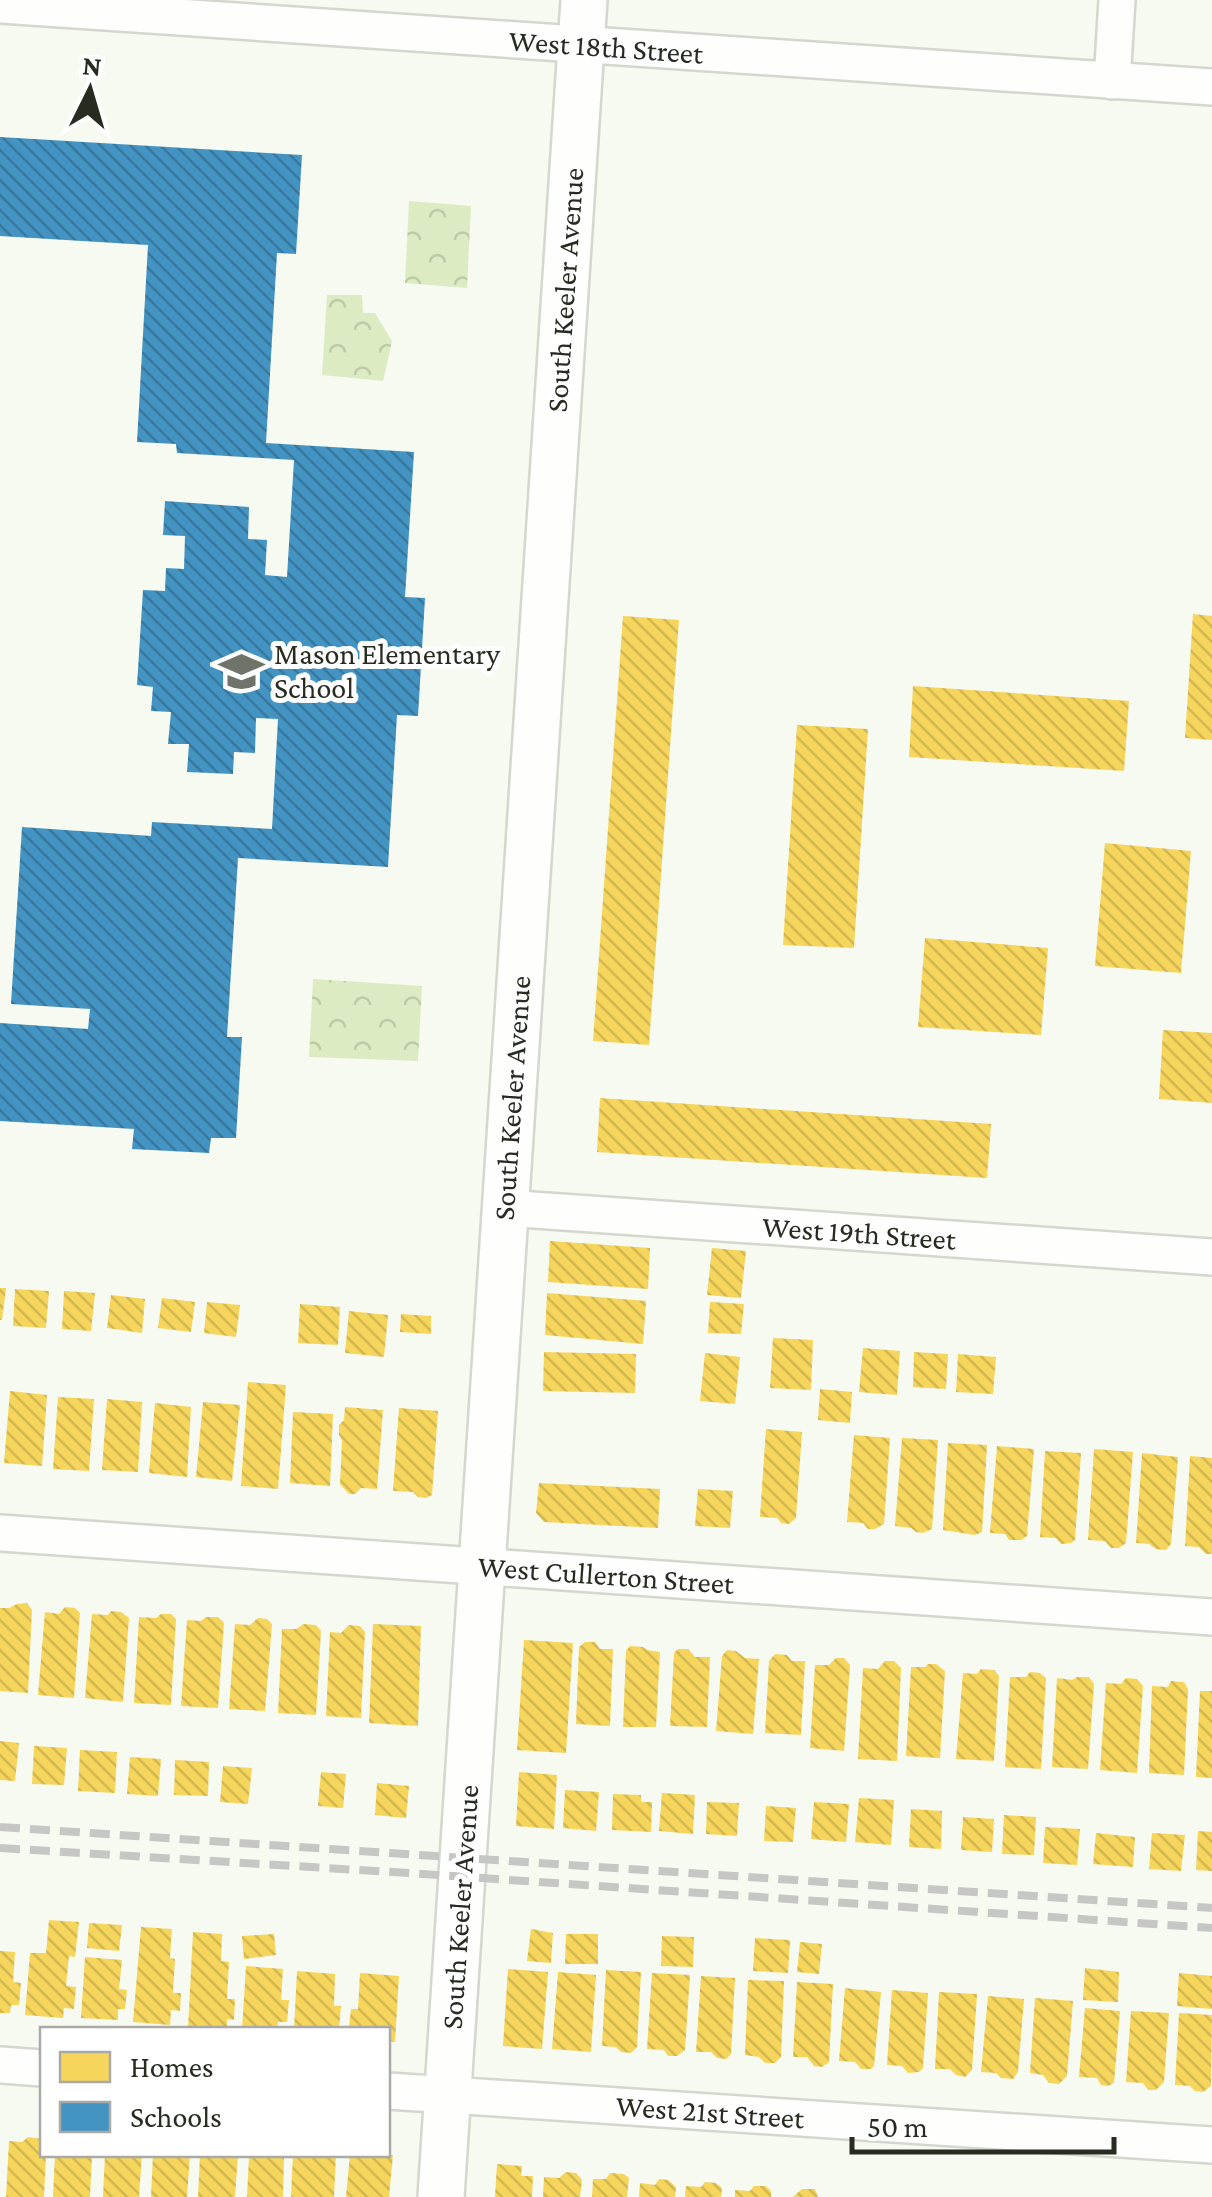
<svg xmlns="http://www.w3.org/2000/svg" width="1212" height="2197" font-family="'Crimson Pro',serif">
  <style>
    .park { fill: url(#park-crowns) }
    .homes { fill: url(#homes-back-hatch) }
    .schools { fill: url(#schools-back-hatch) }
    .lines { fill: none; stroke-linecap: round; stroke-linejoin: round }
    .minor-casing { stroke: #d3d7cd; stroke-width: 40 }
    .tertiary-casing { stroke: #d3d7cd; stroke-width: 50 }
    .minor { stroke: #fefefd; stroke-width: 35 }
    .tertiary { stroke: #fefefd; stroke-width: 45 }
    .rail { stroke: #c6c6c4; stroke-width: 8; stroke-dasharray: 20 10; stroke-linecap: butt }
    .labels { text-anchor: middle; stroke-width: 10; stroke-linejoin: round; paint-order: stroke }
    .street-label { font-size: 30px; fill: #272b20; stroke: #fff }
    .poi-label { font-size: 30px; fill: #272b20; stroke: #fff; text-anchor: start }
  </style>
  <defs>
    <pattern id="park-crowns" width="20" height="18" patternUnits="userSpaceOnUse" patternTransform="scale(2.5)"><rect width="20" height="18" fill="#ddebc3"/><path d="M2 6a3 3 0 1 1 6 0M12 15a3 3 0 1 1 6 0" fill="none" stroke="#becaa7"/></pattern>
    <pattern id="homes-back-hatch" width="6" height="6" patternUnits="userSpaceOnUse" patternTransform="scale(2.5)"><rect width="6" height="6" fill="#f6d55c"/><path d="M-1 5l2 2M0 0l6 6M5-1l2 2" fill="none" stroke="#d3b750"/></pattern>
    <pattern id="schools-back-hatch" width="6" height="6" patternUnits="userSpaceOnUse" patternTransform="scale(2.5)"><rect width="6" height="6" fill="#4393c3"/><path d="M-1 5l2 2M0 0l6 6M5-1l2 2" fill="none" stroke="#38789e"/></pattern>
  </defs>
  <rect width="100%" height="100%" fill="#f6faf0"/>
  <g class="park">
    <path d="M409,201L471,206L467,288L405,283Z"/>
    <path d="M327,295H362L363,313H375L392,341L383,381L322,375Z"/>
    <path d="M313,979L422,986L418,1061L309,1057Z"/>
  </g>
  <g class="homes">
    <path d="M1193,614L1212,616V740L1185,738Z"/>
    <path d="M623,616L679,620L649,1045L593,1041Z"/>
    <path d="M913,686L1129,701L1124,771L909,757Z"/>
    <path d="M797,725L868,729L854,948L783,945Z"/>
    <path d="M1105,843L1191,851L1181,973L1095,966Z"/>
    <path d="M925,938L1048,948L1041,1035L918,1027Z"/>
    <path d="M1163,1030L1212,1033V1103L1159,1099Z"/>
    <path d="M600,1098L991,1124L987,1178L597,1152Z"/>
    <path d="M550,1241L650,1248L648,1289L548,1282Z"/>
    <path d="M712,1248L746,1251L741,1298L707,1295Z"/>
    <path d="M0,1288H6L2,1320H0Z"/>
    <path d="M15,1289L49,1291L46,1328L13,1326Z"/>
    <path d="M64,1291L95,1293L91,1331L62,1329Z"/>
    <path d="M547,1293L646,1301L643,1344L545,1335Z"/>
    <path d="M111,1295L145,1299L142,1333L107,1328Z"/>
    <path d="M162,1298L195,1302L191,1332L158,1328Z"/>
    <path d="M207,1302L240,1305L236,1337L204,1333Z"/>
    <path d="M710,1302L744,1304L741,1334L708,1333Z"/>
    <path d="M300,1304L340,1307L338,1345L298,1343Z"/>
    <path d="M349,1311L388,1315L384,1357L345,1353Z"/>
    <path d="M401,1314L431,1316V1334L400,1332Z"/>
    <path d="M773,1338L813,1340L811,1390L770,1388Z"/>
    <path d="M863,1348L900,1351L897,1395L859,1392Z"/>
    <path d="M544,1352L636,1354L635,1393L543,1391Z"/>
    <path d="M914,1352L948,1354L946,1389L913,1387Z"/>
    <path d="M705,1353L740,1357L735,1404L700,1401Z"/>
    <path d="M958,1354L996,1357L993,1394L956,1392Z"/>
    <path d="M248,1382L286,1385L278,1489L241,1486Z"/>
    <path d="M820,1389L852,1392L850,1423L818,1420Z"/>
    <path d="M10,1391L47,1395L42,1466L4,1463Z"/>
    <path d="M58,1397L94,1399L89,1471L53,1469Z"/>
    <path d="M107,1399L142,1402L138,1472L102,1470Z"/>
    <path d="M203,1402L240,1405L232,1481L196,1477Z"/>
    <path d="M155,1403L191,1407L187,1477L149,1473Z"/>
    <path d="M345,1407L383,1410L377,1489L361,1488L355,1494H349L340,1484L342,1440L339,1435V1425L344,1420Z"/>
    <path d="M399,1408L438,1411L432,1495L426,1498L418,1497L413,1492L393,1491Z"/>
    <path d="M293,1412L333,1414L330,1486L290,1483Z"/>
    <path d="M766,1429L802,1432L796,1518L789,1524L781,1523L777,1518L760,1517Z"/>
    <path d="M854,1435L890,1438L884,1524L875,1529H868L863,1523L847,1522Z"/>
    <path d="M902,1438L938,1440L932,1529L923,1533L916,1532L911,1528L895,1526Z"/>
    <path d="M948,1443L987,1445L982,1532L975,1535L943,1530Z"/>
    <path d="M997,1446L1034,1449L1027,1536L1021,1540H1009L1005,1534L990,1533Z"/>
    <path d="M1094,1449L1133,1452L1126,1543L1119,1548H1111L1105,1541L1088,1540Z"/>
    <path d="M1045,1451L1081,1453L1075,1540L1071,1543L1061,1544L1056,1538L1040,1537Z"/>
    <path d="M1142,1453L1178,1457L1171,1544L1166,1550L1156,1549L1149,1544L1136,1543Z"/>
    <path d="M1190,1456L1212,1458V1554H1206L1199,1547L1185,1546Z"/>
    <path d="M539,1483L660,1489L658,1528L544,1522L536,1513Z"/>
    <path d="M698,1489L733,1491L730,1528L695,1526Z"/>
    <path d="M27,1603L32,1610L28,1693L0,1691V1608H9L17,1604Z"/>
    <path d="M65,1607L75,1608L80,1613L74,1698L38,1695L45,1612L59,1614Z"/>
    <path d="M111,1611L121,1612L129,1618L123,1702L85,1698L92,1614L108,1615Z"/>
    <path d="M161,1614H171L176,1619L171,1705L134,1703L139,1617L156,1618Z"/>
    <path d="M206,1617H218L224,1623L218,1708L181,1706L187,1620L201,1621Z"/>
    <path d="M258,1618L267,1619L272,1624L265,1711L229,1709L235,1624L250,1625Z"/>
    <path d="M304,1624L316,1625L321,1631L316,1715L278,1713L282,1629H296Z"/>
    <path d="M373,1624L421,1626L418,1726L369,1723Z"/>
    <path d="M349,1625L360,1626L365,1632L361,1718L326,1716L330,1632L341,1633Z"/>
    <path d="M524,1640L573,1643L566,1753L517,1750Z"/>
    <path d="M585,1642H595L600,1649H613L610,1726L576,1724L579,1647Z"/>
    <path d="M630,1646L643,1647L647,1650L660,1652L656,1727H623L626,1651Z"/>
    <path d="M678,1649H688L695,1657H710L707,1727L670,1726L674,1653Z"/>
    <path d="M727,1650L736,1651L745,1658L759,1659L753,1734L716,1731L722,1656Z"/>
    <path d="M775,1654L787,1655L792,1661H805L801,1735L765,1733L769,1661Z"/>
    <path d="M836,1658H844L850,1665L844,1751L810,1748L815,1665H829Z"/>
    <path d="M885,1661H894L901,1668L897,1761L858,1759L863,1668L878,1669Z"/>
    <path d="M928,1664H936L945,1671L940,1758L906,1756L911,1667H925Z"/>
    <path d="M981,1669L994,1670L999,1676L994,1761L956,1759L963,1673L977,1674Z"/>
    <path d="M1030,1672L1040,1673L1046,1678L1041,1769L1005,1767L1010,1677H1026Z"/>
    <path d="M1077,1677H1089L1094,1684L1088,1769L1052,1767L1057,1678L1072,1680Z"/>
    <path d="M1126,1678L1137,1679L1143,1686L1137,1773L1100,1770L1106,1683L1121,1684Z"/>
    <path d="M1171,1681L1184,1682L1188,1689L1184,1775L1149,1773L1152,1686L1168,1687Z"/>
    <path d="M1200,1691H1212V1778L1196,1777Z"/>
    <path d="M0,1741L19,1743L15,1781L0,1780Z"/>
    <path d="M34,1746L67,1748L64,1785L32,1784Z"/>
    <path d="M80,1750L117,1752L115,1793L78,1791Z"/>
    <path d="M130,1757L161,1759L158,1796L127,1794Z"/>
    <path d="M175,1760L209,1762L208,1796L174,1795Z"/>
    <path d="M223,1766L252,1768L248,1804L220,1802Z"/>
    <path d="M321,1772L346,1774L343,1808L318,1806Z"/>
    <path d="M519,1772L557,1775L554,1829L516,1826Z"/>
    <path d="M377,1783L409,1786L406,1818L375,1815Z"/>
    <path d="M565,1790L599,1792L596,1831L563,1828Z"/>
    <path d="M662,1793L695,1795L693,1834L659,1831Z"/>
    <path d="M613,1794L641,1795V1802H652L651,1832L612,1830Z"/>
    <path d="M859,1798L894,1800L891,1845L855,1842Z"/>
    <path d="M707,1802L739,1803L737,1836L706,1834Z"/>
    <path d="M814,1802L849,1804L846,1842L811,1839Z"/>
    <path d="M766,1806L796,1808L793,1842L764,1841Z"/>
    <path d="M911,1809L942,1811L941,1849L909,1847Z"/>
    <path d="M1004,1815L1036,1817L1034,1855L1002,1854Z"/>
    <path d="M963,1817L994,1819L992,1852L961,1850Z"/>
    <path d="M1045,1827L1080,1829L1077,1865L1043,1863Z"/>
    <path d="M1198,1831L1212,1832V1871L1196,1870Z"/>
    <path d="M1096,1833L1135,1837L1133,1867L1093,1864Z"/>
    <path d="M1152,1833L1185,1835L1181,1871L1149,1869Z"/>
    <path d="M49,1920L79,1922L75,1957L69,1956L66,1986L76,1987L74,2009L64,2008L63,2018L25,2015L30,1953H46Z"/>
    <path d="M89,1923L122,1925L119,1951L87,1948Z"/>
    <path d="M141,1927L172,1929L170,1958L175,1959L173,1993H181L180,2011L171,2010L170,2025L133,2022Z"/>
    <path d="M531,1929L553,1933L551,1963L527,1961Z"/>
    <path d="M193,1932L222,1934L221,1961L229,1962L227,1999H235L234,2020L227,2019V2029L188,2028Z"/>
    <path d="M274,1934L276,1955L244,1959L242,1936Z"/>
    <path d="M566,1934H598V1964H565Z"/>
    <path d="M662,1936L694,1937L693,1967L661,1966Z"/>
    <path d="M755,1938L790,1940L788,1973L753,1971Z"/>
    <path d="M800,1942L822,1944L819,1974L797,1972Z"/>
    <path d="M0,1951L15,1952L13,1982L21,1983L19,2005H11L10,2013H0Z"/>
    <path d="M85,1957L122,1960L119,1989L127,1990L125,2009H118V2020L81,2018Z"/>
    <path d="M246,1966L283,1969L281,2000H289L287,2022H278L277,2030H242Z"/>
    <path d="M1085,1968L1119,1972L1118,2002L1083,2000Z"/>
    <path d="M508,1969L548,1972L542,2049L503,2046Z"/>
    <path d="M606,1970L641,1972L637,2047L631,2053L621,2052L616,2047L602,2046Z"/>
    <path d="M297,1971L335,1974L334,2006H341L339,2029L294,2030Z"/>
    <path d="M558,1972L596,1975L591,2052L552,2049Z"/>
    <path d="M360,1973L399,1976L395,2042L388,2041V2030L349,2027L351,2009H358Z"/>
    <path d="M652,1973L690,1975L685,2050L677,2056H668L664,2050L647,2049Z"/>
    <path d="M1179,1973L1212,1976V2009L1177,2006Z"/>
    <path d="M701,1976L735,1978L731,2054L726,2059L717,2058L711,2052H696Z"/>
    <path d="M748,1980L784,1981L781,2057L775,2063H765L759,2057L745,2055Z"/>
    <path d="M797,1982L833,1984L829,2062L822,2067L814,2066L807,2057H793Z"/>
    <path d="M845,1988L881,1992L874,2066L871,2069H861L855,2062L839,2061Z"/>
    <path d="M892,1990L928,1993L923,2068L919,2072L908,2073L902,2066L887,2065Z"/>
    <path d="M939,1992L977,1994L972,2070L965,2077L956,2075L950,2069H935Z"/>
    <path d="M988,1996L1024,1999L1018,2072L1013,2079L1001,2078L996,2073L981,2072Z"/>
    <path d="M1035,1998L1073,2001L1067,2076L1059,2084L1049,2083L1043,2075L1030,2073Z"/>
    <path d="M1085,2008L1120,2011L1114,2083L1108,2086L1101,2085L1097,2078L1079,2077Z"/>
    <path d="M1131,2011L1169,2013L1164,2082L1156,2090H1148L1143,2083L1126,2082Z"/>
    <path d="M1179,2013L1212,2015L1211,2086L1203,2092L1195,2091L1190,2086L1175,2085Z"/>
    <path d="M28,2137L42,2139V2154H46L44,2197H6L9,2141L22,2142Z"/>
    <path d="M55,2154H92L90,2197H53Z"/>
    <path d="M105,2154H142L139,2197H103Z"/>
    <path d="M153,2154H190L187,2197H151Z"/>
    <path d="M200,2154H238L235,2197H198Z"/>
    <path d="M267,2154H281L284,2158L283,2197H247L249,2157L263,2158Z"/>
    <path d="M293,2154H336L334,2197H291Z"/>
    <path d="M350,2154L393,2155L389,2197H346Z"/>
    <path d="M497,2164L522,2166L521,2176H533L532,2197H495Z"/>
    <path d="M566,2172L576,2173L582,2180L580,2197H543L544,2177L559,2178Z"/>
    <path d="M610,2173L624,2174L629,2178L627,2197H592L593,2179H606Z"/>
    <path d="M659,2179L668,2180L676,2187L675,2197H639L640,2183L655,2185Z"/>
    <path d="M705,2182L716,2183L722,2188L721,2197H685L686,2186L701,2187Z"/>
    <path d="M754,2186H766L771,2191V2197H735V2190L750,2191Z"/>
    <path d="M802,2189H815L818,2197H793Z"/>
  </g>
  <path class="schools" d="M0,137L302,155L296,254L277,253L266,443L414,452L405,597L425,598L418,716L397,715L388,867L238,858L227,1037H242L236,1138H211L209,1153L132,1149L134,1129L0,1121V1023L88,1029L90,1009L11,1004L22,827L151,836L152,822L272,829L278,719L256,718L255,753L234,752L233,774L187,772L189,744H168L171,712L151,711L153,687L137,685L143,590L165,591L166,568L184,569L185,536L163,535L165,501L249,507L248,539L267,540L265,575L287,577L294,460L177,453L176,444L137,442L148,245L0,236Z"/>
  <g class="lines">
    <defs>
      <g id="minor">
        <path d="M0,5L1212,87"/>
        <path d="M1112,81L1117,0"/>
        <path d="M505,1208L1212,1257"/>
        <path d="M0,1533L1212,1617"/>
        <path d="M0,2065L42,2068"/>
        <path d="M388,2091L1212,2145"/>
      </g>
      <path id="tertiary" d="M441,2197L584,0"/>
    </defs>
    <use href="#minor" class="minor-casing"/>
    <use href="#tertiary" class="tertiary-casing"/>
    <use href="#minor" class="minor"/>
    <use href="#tertiary" class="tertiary"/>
    <g class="rail">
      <path d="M0,1827L1212,1908"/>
      <path d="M0,1848L408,1873L1212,1928"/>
    </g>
  </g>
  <defs>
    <symbol id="school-bare" viewBox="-9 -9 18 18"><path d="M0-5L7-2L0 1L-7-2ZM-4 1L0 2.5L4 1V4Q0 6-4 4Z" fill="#6f7369" stroke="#fff" stroke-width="2.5" paint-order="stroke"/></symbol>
  </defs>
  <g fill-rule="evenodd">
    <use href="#school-bare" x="210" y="640" width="63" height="63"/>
  </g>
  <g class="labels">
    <g class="street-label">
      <text transform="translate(606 47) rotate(4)" y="10">West 18th Street</text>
      <text transform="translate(565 290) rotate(-86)" y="10">South Keeler Avenue</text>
      <text transform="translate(512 1098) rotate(-86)" y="10">South Keeler Avenue</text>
      <text transform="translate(859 1233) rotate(4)" y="10">West 19th Street</text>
      <text transform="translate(606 1575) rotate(4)" y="10">West Cullerton Street</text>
      <text transform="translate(460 1907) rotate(-86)" y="10">South Keeler Avenue</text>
      <text transform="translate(710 2112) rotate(4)" y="10">West 21st Street</text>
    </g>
    <g class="poi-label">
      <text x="274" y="664">Mason Elementary<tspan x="274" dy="34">School</tspan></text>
    </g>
  </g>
  <rect x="40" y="2027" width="350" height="130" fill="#ffffff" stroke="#a9aaa6" stroke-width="2.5"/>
  <rect x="60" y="2052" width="50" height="30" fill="#f6d55c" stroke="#a9aaa6" stroke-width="2.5"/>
  <text x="130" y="2077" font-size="30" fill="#272b20">Homes</text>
  <rect x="60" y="2102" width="50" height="30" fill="#4393c3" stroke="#a9aaa6" stroke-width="2.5"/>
  <text x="130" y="2127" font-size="30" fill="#272b20">Schools</text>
  <g transform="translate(90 90) rotate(5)" stroke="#ffffff" stroke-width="8" paint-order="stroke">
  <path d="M0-8L18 38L0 25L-18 38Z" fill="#272b20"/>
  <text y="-15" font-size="28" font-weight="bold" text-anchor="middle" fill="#272b20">N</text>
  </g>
  <path d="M852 2137v15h262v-15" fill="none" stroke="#272b20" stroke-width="5"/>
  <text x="867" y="2137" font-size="30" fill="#272b20" stroke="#ffffff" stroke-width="8" paint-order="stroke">50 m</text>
</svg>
